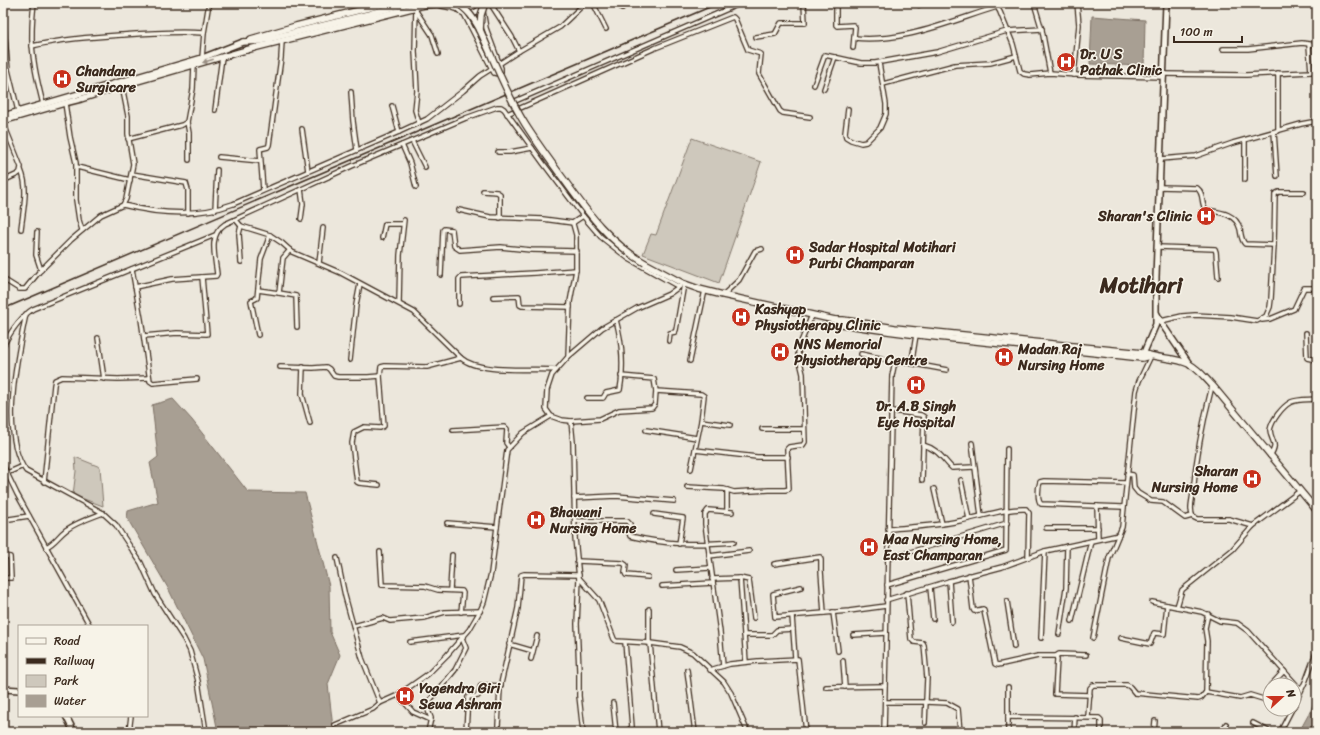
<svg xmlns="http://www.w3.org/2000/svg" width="1320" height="735" font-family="Sriracha,sans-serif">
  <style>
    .green { fill: #cec8bc; stroke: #84796d }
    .water { fill: #a89f93; stroke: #7c7064 }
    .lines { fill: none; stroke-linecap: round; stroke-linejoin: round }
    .street-casing { stroke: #3b2a1e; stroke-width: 6 }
    .secondary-casing { stroke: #3b2a1e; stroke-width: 8 }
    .primary-casing { stroke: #3b2a1e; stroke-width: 8 }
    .street { stroke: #f7f3e8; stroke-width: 3.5 }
    .secondary { stroke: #f7f3e8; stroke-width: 5 }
    .primary { stroke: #f7f3e8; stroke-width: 5.5 }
    .rail { stroke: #3b2a1e; stroke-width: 1.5 }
    .primary-bridge-casing { stroke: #3b2a1e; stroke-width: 8; stroke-linecap: butt }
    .primary-bridge { stroke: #f7f3e8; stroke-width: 5.5 }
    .oneway { fill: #998e83 }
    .labels { text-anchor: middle; stroke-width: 3; stroke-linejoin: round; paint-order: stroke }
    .poi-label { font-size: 14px; font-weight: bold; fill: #3b2a1e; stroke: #f7f3e8; text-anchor: start }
    .town-label { font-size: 22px; font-weight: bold; fill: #3b2a1e; stroke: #f7f3e8 }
  </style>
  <rect width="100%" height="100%" fill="#ece7dc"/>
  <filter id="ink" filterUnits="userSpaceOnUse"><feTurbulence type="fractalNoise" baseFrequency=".025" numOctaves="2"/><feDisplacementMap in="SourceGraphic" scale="8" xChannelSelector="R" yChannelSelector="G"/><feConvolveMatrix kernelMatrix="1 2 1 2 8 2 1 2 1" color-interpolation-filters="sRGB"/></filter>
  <g filter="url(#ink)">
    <g class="green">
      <path d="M692,138L761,162L719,283L643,254L651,234L656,235Z"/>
      <path d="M75,457L100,467L103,506L73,495L76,471Z"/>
    </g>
    <g class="water">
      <path d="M1092,16L1145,20L1144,66L1090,64Z"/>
      <path d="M173,399L192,420L248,492L305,493L329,586L330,632L340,655L328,684L333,728L338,732H218L203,659L168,588L127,518L128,511L158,502L150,463L158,457L152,405Z"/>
      <path d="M1317,691V732H1299L1311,710Z"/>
    </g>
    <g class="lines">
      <defs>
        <g id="street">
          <path d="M34,3C33,12 32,22 32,31C31,55 37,80 43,104"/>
          <path d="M490,3L512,37L519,51"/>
          <path d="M593,3L606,29"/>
          <path d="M622,3V8"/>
          <path d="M836,3V25L837,26L853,25L855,27L853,48"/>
          <path d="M995,3L1000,12L1013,44L1020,71L1024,74L1030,75L1050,73L1077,75L1164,77"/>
          <path d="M1034,3L1042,30L1050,73"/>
          <path d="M919,5L923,3"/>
          <path d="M416,7L415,51L417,91L415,110L419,123"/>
          <path d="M416,11L432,35L438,54"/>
          <path d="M464,14L494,73L498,74L501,72V68L486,28L483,11"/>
          <path d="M3,16L8,70L18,111"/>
          <path d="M756,37L775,34L781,23H805L804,3"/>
          <path d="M854,38C903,43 951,21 997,7"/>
          <path d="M32,46C62,39 91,37 121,35C149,33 176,31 204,33"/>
          <path d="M1223,49H1248L1302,43L1317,45"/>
          <path d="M202,58L204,33L209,3"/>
          <path d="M1278,73V131"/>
          <path d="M1164,74L1246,75L1311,72L1309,45"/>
          <path d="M1074,75L1079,25L1077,3"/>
          <path d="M883,84L955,65L990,63L1016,56"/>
          <path d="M814,85L825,55L861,63H875L937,52L1007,31L1042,29"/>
          <path d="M824,89L835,57"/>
          <path d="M351,92L353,121L357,150"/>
          <path d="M513,102L737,5"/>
          <path d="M65,103L70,137L76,163V200L79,220L82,230"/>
          <path d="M392,106L399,132"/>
          <path d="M848,109L845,133L846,137L851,140L861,143L866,142L880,128L886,114V104L879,63"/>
          <path d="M215,110L222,57"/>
          <path d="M507,114L655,48L733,17L735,19L748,50L761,54L759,74L780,111L783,113L810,117"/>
          <path d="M3,122L21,167L20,172L18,174L3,181"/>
          <path d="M187,122L189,133V160"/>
          <path d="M302,129L308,171"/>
          <path d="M1274,132L1277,176"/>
          <path d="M128,139L182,125L187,122L193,89L194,65"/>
          <path d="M412,141L425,167"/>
          <path d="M402,145L410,163L416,187"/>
          <path d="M498,152H510L532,148"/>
          <path d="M219,157L260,161"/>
          <path d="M1161,159L1196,156L1233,143L1301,124L1317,121"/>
          <path d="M77,167L130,180"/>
          <path d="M21,170C29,188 23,210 21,229"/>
          <path d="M132,174L186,183L188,190V213"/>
          <path d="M1245,180V140"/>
          <path d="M1160,187L1197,188C1205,194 1200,203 1206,210C1219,212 1236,213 1240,229C1241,234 1241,240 1245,244L1274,245"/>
          <path d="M301,189L303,204L301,219"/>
          <path d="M263,190L260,149L268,147L269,145L281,58L282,41"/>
          <path d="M483,191L497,192L500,194V218"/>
          <path d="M123,205C159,214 198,217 233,204L399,132L427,119L463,91L480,76L519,51L560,27L585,3"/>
          <path d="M215,210L217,170"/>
          <path d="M459,210L490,217L543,219L573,223"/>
          <path d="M583,216L574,222L573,224L576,235V270L570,302L568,357L552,375L547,390L546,409L551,416L562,420L571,421L600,419L619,410L652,408L655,404L656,391"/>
          <path d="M236,220L241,226L270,235L282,243L292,252L341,273L414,312L461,358C479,374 532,368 556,370"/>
          <path d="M241,226L239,234L241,262"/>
          <path d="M37,232L36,255L41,270"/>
          <path d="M382,238L385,224H403"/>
          <path d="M1158,247L1215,249L1216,252L1218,277"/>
          <path d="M319,263L323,228"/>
          <path d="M132,269L141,319L150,381L153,383L197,379"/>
          <path d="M441,275L443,230L444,229L452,230L454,246L460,250L501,247L531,250L577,251"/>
          <path d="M3,279L19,289H25L39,272L71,240L101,215L123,205L126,199L133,164L128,134V116L122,86"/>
          <path d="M135,287L172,279L216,276L217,274C215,256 208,235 225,224L352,166L466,118L497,107H501L504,109L543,163L583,216L601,237L629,259L679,287"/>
          <path d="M258,290L279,293L283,258L290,250"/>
          <path d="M279,293L296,296L297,327"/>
          <path d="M723,295L739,280L755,251L762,249"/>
          <path d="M493,297L519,296L520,305L522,306L570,307"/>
          <path d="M399,303L400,255L404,220"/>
          <path d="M459,304V279L461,277L535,273L576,270"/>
          <path d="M26,314C17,357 0,436 26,471L103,513L116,525L123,536L141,563L155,594L184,639L190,651L198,681L206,732"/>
          <path d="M1262,320L1270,319L1294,309L1304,288H1317"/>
          <path d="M1161,321L1182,316L1195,315L1231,317L1257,321L1266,316L1270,307L1271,299L1274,245L1275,194L1279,192H1304"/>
          <path d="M1306,333L1307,358L1316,360L1317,363"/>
          <path d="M258,335L251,301L257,298L261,259L270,235"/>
          <path d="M144,336L177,333L207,334L202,277"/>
          <path d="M98,338L104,379"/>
          <path d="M669,341L670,333L675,332L676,330L684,284"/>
          <path d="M3,346C10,333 20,317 33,309L215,235"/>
          <path d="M861,354L898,362"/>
          <path d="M568,357L602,328L637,308L669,294L680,286"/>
          <path d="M350,360L356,305L360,284"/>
          <path d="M690,361L705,290"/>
          <path d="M909,363L947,370"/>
          <path d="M280,367L313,368L326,367L329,369L334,376L338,377H368L380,376"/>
          <path d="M303,367L302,394L310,423"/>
          <path d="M621,376L654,379L656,391L701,394L704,396L701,421L691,469"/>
          <path d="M1212,386C1203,421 1196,457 1193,493C1192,501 1189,510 1193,517L1197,519H1229L1253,526L1300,491"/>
          <path d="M587,398H603L606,393L620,390C624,367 622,342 616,320"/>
          <path d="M892,411L921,415L924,417L922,480"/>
          <path d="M571,421L573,442L575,538L579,578L577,624L579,670V696L583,732"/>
          <path d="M701,421L730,425"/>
          <path d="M762,429H804"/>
          <path d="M453,430L505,427L507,429L506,443L509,447"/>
          <path d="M646,430L697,438"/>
          <path d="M972,443L981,516"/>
          <path d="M923,445C938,449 942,458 952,468L974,467"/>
          <path d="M695,450L757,457H788"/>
          <path d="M1270,456C1279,442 1271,443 1270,430C1272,420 1282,407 1291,402C1299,399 1309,400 1317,399"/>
          <path d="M3,465L17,494L90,626"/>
          <path d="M7,473L21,467"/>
          <path d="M1127,474L1133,475L1134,488L1138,493L1151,501L1163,502L1185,518L1192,516"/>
          <path d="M961,480L969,519"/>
          <path d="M44,482L54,385L55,380L62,377L118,379L149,378"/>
          <path d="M379,485L359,483L357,482L352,443L354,432L364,427L380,428L384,426L380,376L381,367L385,366L427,367L461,358"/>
          <path d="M687,487L724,489L734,492L769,490H785L789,489L787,449L789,447L803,445L805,442L803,374L798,353L799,347L812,315"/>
          <path d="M934,489L942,524"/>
          <path d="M574,498L616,496L674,501"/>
          <path d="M1097,506L1098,539"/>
          <path d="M1123,507L1041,504C1037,500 1038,487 1040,482L1044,481L1126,483"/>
          <path d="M727,511V490"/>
          <path d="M654,514L683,518L679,544"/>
          <path d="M3,520L29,516"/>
          <path d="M575,521H627L630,524L629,532L630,536C667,545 697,545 734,542"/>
          <path d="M447,523L497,527"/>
          <path d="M1046,528H1098"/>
          <path d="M888,529C912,527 936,526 959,521C982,517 1004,508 1026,509L1029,513L1028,558"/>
          <path d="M46,547C55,543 58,536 66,530C77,522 90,518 103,513"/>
          <path d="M380,552L382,585L425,586L438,590L462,591L463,593L461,612"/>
          <path d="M3,555L10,557L11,578H3"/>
          <path d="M709,556L749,551"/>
          <path d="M337,558L345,596L362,658L380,703"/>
          <path d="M887,559L1007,523"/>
          <path d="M577,561L623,563L626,565L625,573L626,575L648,577"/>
          <path d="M774,564L820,557L821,560V571L824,613"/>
          <path d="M676,570L710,568"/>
          <path d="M969,575L973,609L974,611L983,609L984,611L995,664L998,665L1038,656H1056L1057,659L1055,694L1090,695"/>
          <path d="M579,578L599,600L614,639L616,641L650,643L680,647L693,653L724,682L731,693L746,728L749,732"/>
          <path d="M740,578L746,662"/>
          <path d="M712,579L740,578L749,580L754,618"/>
          <path d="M949,581L952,622"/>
          <path d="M887,585L1006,550L1007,449"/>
          <path d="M662,586L713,583"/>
          <path d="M801,587L773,594L775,617L849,611L886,606"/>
          <path d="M930,587L933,619"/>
          <path d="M450,590L452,555"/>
          <path d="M907,593L911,639L914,642L923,643L924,645L927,678L925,723"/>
          <path d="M886,600L949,581L1002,567L1045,551L1119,535"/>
          <path d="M1007,601L1014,647"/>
          <path d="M1152,602L1202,612L1220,621L1237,623L1248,631L1301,690"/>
          <path d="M1177,607L1182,590L1232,550L1253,526"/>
          <path d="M833,612L838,651"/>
          <path d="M792,616L795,658"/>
          <path d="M1072,621L1091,541"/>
          <path d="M354,626L383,618L390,621L424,618L445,612L480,611"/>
          <path d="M1059,634L1066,588L1067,546"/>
          <path d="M744,635H772L777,630L793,629"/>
          <path d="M853,635L886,633"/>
          <path d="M1041,638L1045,551"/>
          <path d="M1093,638L1109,558L1122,527L1136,391L1139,381L1151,356"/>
          <path d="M1121,638L1150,644L1154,633L1164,634L1167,605"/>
          <path d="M410,642L464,635"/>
          <path d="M625,642L632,727L626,732"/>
          <path d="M649,643V609"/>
          <path d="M650,643L658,732"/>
          <path d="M509,644L533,651"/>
          <path d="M1056,656L1059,654L1086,655"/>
          <path d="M531,659L537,636"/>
          <path d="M843,661L845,687"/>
          <path d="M723,666L720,632L705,524V514L708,510L732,512"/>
          <path d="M687,670L695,732"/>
          <path d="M710,670L730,664L758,661L798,659L806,732"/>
          <path d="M1271,685L1284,671"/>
          <path d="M826,687L885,686"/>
          <path d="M1206,692L1207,641L1205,628L1208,614"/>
          <path d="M398,695L413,712L431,720"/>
          <path d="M885,702H926L947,703L958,709L960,732"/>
          <path d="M613,703L616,732"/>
          <path d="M1294,706L1306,680L1317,650"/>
          <path d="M1008,717L1099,718L1101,720V732"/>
          <path d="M1088,717L1090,688L1093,685H1127L1130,687L1135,693L1198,699L1201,698L1206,692L1240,698L1250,695L1263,699L1265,698L1270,688"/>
          <path d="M1253,723L1270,732"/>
          <path d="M335,725L373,709L380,703L398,695L428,674L447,655L469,630L480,611L484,602L491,573L507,450L523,433L551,416"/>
          <path d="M498,726L500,688L518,608L521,575L524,574L579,575"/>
          <path d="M466,731L468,697L478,696L481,685L501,686"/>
          <path d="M129,732L131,716"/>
          <path d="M428,732L431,718L426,705L455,670L466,648L462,638"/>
          <path d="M884,732L892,376L894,366L898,362L909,363L912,360L916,335"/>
          <path d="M1008,732V687"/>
          <path d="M1074,732L1075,717"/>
          <path d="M1154,732L1155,721"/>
          <path d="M1222,732L1226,724"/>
          <path d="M1280,732L1292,709"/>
        </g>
        <g id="secondary">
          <path d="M3,116L202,58L243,42"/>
          <path d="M3,121L65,103L81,99L131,83L246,50"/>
          <path d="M1157,314L1162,324L1190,365"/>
          <path d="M1142,357L1156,324V277L1166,3"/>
          <path d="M3,689L19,690"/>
          <path d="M66,716L74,732"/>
        </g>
        <g id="primary">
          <path d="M456,5C462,17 477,17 483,5"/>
          <path d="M251,39L296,26L388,3"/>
          <path d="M243,42L260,41L369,14L408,3"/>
          <path d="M246,50L424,5L437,4L457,8"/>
          <path d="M645,263L682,283L699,289L723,295L835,320L842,324C941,341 1042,346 1142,358L1149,356"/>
          <path d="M835,320H843L895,328L1143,353C1157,359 1175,357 1189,364C1199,369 1206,379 1213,386L1317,511"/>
        </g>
      </defs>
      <use href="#street" class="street-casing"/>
      <use href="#secondary" class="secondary-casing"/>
      <use href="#primary" class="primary-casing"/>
      <use href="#street" class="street"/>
      <use href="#secondary" class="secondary"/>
      <use href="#primary" class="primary"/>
      <path class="rail" d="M3,309L719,3"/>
      <defs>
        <g id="primary-bridge">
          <path d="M456,3C468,9 474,19 480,30C494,61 507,95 525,124C537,143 551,162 565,181C588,213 610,243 645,263"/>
          <path d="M480,30L481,15L485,3"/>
        </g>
      </defs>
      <use href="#primary-bridge" class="primary-bridge-casing"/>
      <use href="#primary-bridge" class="primary-bridge"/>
    </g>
    <defs><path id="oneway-solid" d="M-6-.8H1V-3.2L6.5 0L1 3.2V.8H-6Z"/></defs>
    <use class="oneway" href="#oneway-solid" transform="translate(208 61) rotate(163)"/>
  </g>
  <defs>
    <symbol id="hospital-disc" viewBox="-11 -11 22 22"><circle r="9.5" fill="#c8321e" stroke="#f7f3e8"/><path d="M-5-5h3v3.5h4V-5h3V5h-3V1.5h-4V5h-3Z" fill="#fff"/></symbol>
  </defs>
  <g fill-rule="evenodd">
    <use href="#hospital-disc" x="1055" y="51" width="22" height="22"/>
    <use href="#hospital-disc" x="51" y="68" width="22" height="22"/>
    <use href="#hospital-disc" x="1195" y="205" width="22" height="22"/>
    <use href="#hospital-disc" x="784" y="244" width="22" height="22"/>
    <use href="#hospital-disc" x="730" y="306" width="22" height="22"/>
    <use href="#hospital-disc" x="769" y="341" width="22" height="22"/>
    <use href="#hospital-disc" x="993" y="346" width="22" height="22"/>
    <use href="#hospital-disc" x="905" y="374" width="22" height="22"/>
    <use href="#hospital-disc" x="1241" y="468" width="22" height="22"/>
    <use href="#hospital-disc" x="525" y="509" width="22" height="22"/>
    <use href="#hospital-disc" x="858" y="536" width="22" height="22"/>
    <use href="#hospital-disc" x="394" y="685" width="22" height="22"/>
  </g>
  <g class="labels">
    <g class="poi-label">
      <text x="1080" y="59">Dr. U S<tspan x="1080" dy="16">Pathak Clinic</tspan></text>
      <text x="76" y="76">Chandana<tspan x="76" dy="16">Surgicare</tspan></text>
      <text x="1192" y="221" text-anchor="end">Sharan's Clinic</text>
      <text x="809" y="252">Sadar Hospital Motihari<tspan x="809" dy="16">Purbi Champaran</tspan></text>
      <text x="755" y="314">Kashyap<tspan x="755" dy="16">Physiotherapy Clinic</tspan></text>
      <text x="794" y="349">NNS Memorial<tspan x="794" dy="16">Physiotherapy Centre</tspan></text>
      <text x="1018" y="354">Madan Raj<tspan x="1018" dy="16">Nursing Home</tspan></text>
      <text x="916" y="411" text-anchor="middle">Dr. A.B Singh<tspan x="916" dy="16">Eye Hospital</tspan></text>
      <text x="1238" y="476" text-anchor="end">Sharan<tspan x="1238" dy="16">Nursing Home</tspan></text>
      <text x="550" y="517">Bhawani<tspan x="550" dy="16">Nursing Home</tspan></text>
      <text x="883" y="544">Maa Nursing Home,<tspan x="883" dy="16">East Champaran</tspan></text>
      <text x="419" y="693">Yogendra Giri<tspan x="419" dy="16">Sewa Ashram</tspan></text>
    </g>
    <g class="town-label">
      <text x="1141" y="293">Motihari</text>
    </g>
  </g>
  <rect width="1320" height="735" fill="none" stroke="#f7f3e8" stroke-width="16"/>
  <rect x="8" y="8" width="1304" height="719" fill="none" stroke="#3b2a1e" stroke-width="1.5" filter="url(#ink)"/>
  <rect x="18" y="625" width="130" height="92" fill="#f7f3e8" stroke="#aca397"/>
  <rect x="26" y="638" width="20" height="6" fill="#f7f3e8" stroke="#aca397"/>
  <text x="54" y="645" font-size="12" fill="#3b2a1e">Road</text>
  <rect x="26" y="658" width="20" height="6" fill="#3b2a1e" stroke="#aca397"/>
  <text x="54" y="665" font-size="12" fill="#3b2a1e">Railway</text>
  <rect x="26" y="675" width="20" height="12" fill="#cec8bc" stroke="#aca397"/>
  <text x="54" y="685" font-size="12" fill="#3b2a1e">Park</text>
  <rect x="26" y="695" width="20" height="12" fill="#a89f93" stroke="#aca397"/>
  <text x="54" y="705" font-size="12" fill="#3b2a1e">Water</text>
  <g transform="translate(1282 697) rotate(68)"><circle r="19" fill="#f7f3e8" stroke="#aca397"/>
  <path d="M0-3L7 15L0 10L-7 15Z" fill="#c8321e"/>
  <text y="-6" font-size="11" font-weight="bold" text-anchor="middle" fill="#3b2a1e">N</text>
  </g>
  <path d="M1174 36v6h68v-6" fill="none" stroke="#3b2a1e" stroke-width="2"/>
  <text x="1180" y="36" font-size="12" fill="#3b2a1e" stroke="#f7f3e8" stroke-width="3" paint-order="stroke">100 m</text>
</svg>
